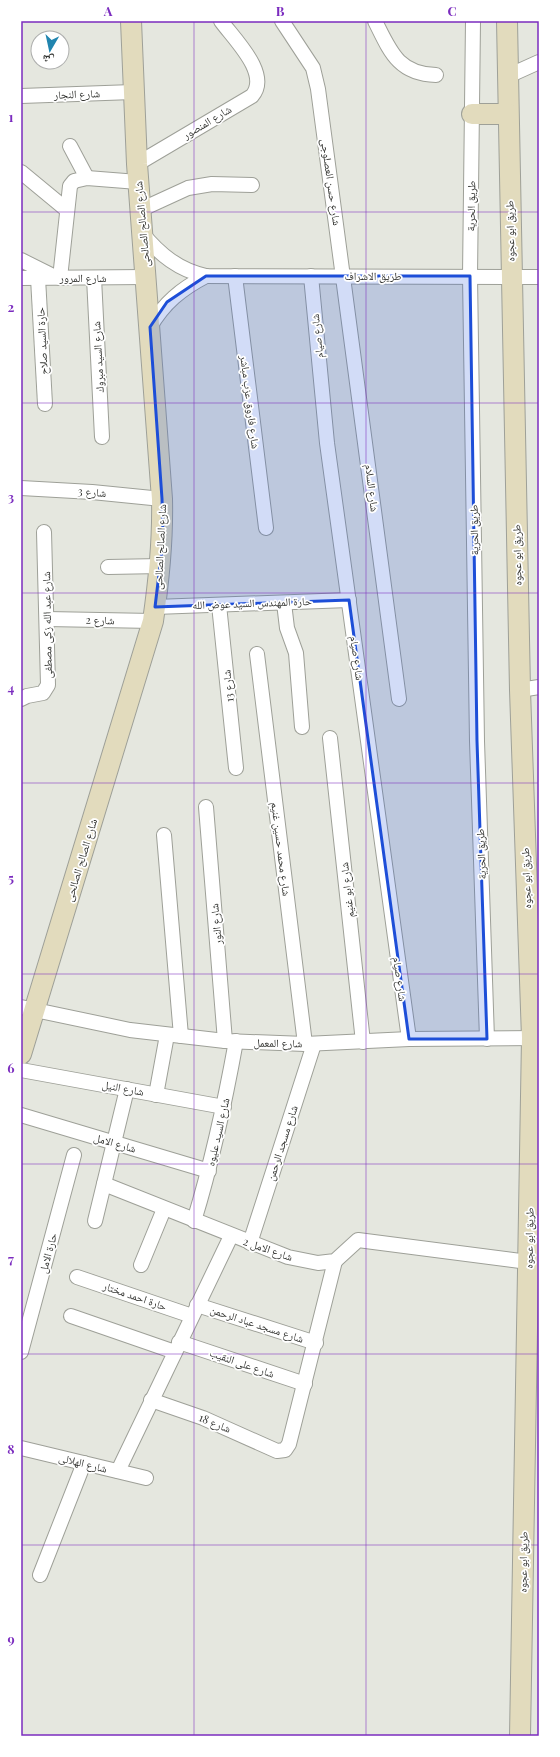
<svg xmlns="http://www.w3.org/2000/svg" width="560" height="1757" font-family="'Playfair Display','Noto Naskh Arabic',serif">
  <style>
    .lines { fill: none; stroke-linecap: round; stroke-linejoin: round }
    .street-casing { stroke: #9ea098; stroke-width: 16 }
    .secondary-casing { stroke: #9ea098; stroke-width: 22 }
    .street { stroke: #fff; stroke-width: 14 }
    .secondary { stroke: #e2dbbd; stroke-width: 20 }
    .marked { fill: #1d4ed8; fill-opacity: 0.2; stroke: #1d4ed8; stroke-width: 3; stroke-linejoin: round }
    .grid { fill: none; stroke: #7b2cbf; stroke-width: 1; stroke-opacity: 0.55 }
    .labels { text-anchor: middle; stroke-width: 3.5; stroke-linejoin: round; paint-order: stroke }
    .street-label { font-size: 11px; fill: #333431; stroke: #fff }
    .neatline { fill: none; stroke: #7b2cbf; stroke-width: 1.5 }
    .grid-label { font-size: 13px; text-anchor: middle; font-weight: bold; fill: #7b2cbf }
  </style>
  <rect width="100%" height="100%" fill="#e5e7df"/>
  <g class="lines">
    <defs>
      <g id="street">
        <path d="M282,21L313,68L318,89L399,699"/>
        <path d="M375,21C390,51 398,74 436,75"/>
        <path d="M473,21L470,276L477,741L487,1039"/>
        <path d="M508,76L539,62"/>
        <path d="M21,96L133,92"/>
        <path d="M70,146L87,178"/>
        <path d="M137,164L252,96C271,74 234,39 221,21"/>
        <path d="M21,172L67,210"/>
        <path d="M140,210L188,188L212,184L252,185"/>
        <path d="M142,233C160,255 179,270 206,276L539,277"/>
        <path d="M21,260L55,277"/>
        <path d="M235,276L266,528"/>
        <path d="M311,276L327,443L409,1039"/>
        <path d="M21,278L146,277"/>
        <path d="M38,278L45,404"/>
        <path d="M60,278L70,186L74,181L87,178L138,182"/>
        <path d="M94,278L102,437"/>
        <path d="M150,327C164,303 181,289 206,276"/>
        <path d="M21,488L92,492L162,499"/>
        <path d="M108,567L161,566"/>
        <path d="M284,603L287,628L296,653L302,727"/>
        <path d="M219,605L236,768"/>
        <path d="M155,607L349,600"/>
        <path d="M47,619L153,621"/>
        <path d="M257,654L305,1044"/>
        <path d="M520,690L539,687"/>
        <path d="M21,699L27,696L43,693L48,685L44,532"/>
        <path d="M330,738L363,1042"/>
        <path d="M206,807L225,1041"/>
        <path d="M164,835L181,1036"/>
        <path d="M21,1007L130,1030L225,1041L305,1044L409,1039L539,1038"/>
        <path d="M21,1070L224,1107"/>
        <path d="M156,1095L167,1035"/>
        <path d="M21,1115L209,1171"/>
        <path d="M104,1184L288,1257L318,1263L335,1261L358,1240L528,1262"/>
        <path d="M95,1221L127,1089"/>
        <path d="M194,1221C212,1162 225,1102 236,1041"/>
        <path d="M250,1243L314,1044"/>
        <path d="M141,1265L164,1209"/>
        <path d="M77,1277L192,1316"/>
        <path d="M197,1305L316,1343"/>
        <path d="M71,1316L175,1352"/>
        <path d="M179,1342L305,1384"/>
        <path d="M21,1352L74,1155"/>
        <path d="M151,1400L203,1418L277,1451L285,1450L289,1444L335,1261"/>
        <path d="M21,1448L146,1478"/>
        <path d="M118,1471L231,1236"/>
        <path d="M40,1575L84,1463"/>
      </g>
      <g id="secondary">
        <path d="M507,21L520,690L532,1038L520,1736"/>
        <path d="M472,114H508"/>
        <path d="M21,1054L153,621C159,580 163,540 162,499L137,164L131,21"/>
      </g>
    </defs>
    <use href="#street" class="street-casing"/>
    <use href="#secondary" class="secondary-casing"/>
    <use href="#street" class="street"/>
    <use href="#secondary" class="secondary"/>
  </g>
  <path class="marked" d="M206,276H470L477,741L487,1039H409L349,600L155,607L163,541L162,499L150,327L167,302Z"/>
  <path class="grid" d="M194,21V1736M366,21V1736M21,212H539M21,403H539M21,593H539M21,783H539M21,974H539M21,1164H539M21,1354H539M21,1545H539"/>
  <g class="labels">
    <g class="street-label">
      <text transform="translate(77 94) rotate(-2)" y="4">شارع النجار</text>
      <text transform="translate(207 122) rotate(-31)" y="4">شارع المنصور</text>
      <text transform="translate(331 182) rotate(82)" y="4">شارع حسن العصلوجى</text>
      <text transform="translate(471 206) rotate(-89)" y="4">طريق الحرية</text>
      <text transform="translate(142 224) rotate(-95)" y="4">شارع الصالح الصالحى</text>
      <text transform="translate(510 231) rotate(-91)" y="4">طريق ابو عجوه</text>
      <text x="373" y="280">طريق الاشراف</text>
      <text x="83" y="282">شارع المرور</text>
      <text transform="translate(317 336) rotate(-96)" y="4">شارع صيام</text>
      <text transform="translate(42 341) rotate(-93)" y="4">حارة السيد صلاح</text>
      <text transform="translate(98 357) rotate(-93)" y="4">شارع السيد مبروك</text>
      <text transform="translate(250 402) rotate(83)" y="4">شارع فاروق عزب مباشر</text>
      <text transform="translate(372 488) rotate(83)" y="4">شارع السلام</text>
      <text transform="translate(92 492) rotate(4)" y="4">شارع 3</text>
      <text transform="translate(474 530) rotate(-91)" y="4">طريق الحرية</text>
      <text transform="translate(160 547) rotate(-87)" y="4">شارع الصالح الصالحى</text>
      <text transform="translate(517 555) rotate(-91)" y="4">طريق ابو عجوه</text>
      <text transform="translate(252 603) rotate(-2)" y="4">حارة المهندس السيد عوض الله</text>
      <text transform="translate(100 620) rotate(1)" y="4">شارع 2</text>
      <text transform="translate(47 625) rotate(-91)" y="4">شارع عبد الله زكى مصطفى</text>
      <text transform="translate(357 658) rotate(82)" y="4">شارع صيام</text>
      <text transform="translate(228 686) rotate(-96)" y="4">شارع 13</text>
      <text transform="translate(281 849) rotate(83)" y="4">شارع محمد حسين غنيم</text>
      <text transform="translate(481 854) rotate(-92)" y="4">طريق الحرية</text>
      <text transform="translate(81 860) rotate(-73)" y="4">شارع الصالح الصالحى</text>
      <text transform="translate(526 878) rotate(-92)" y="4">طريق ابو عجوه</text>
      <text transform="translate(347 890) rotate(-96)" y="4">شارع ابو غنيم</text>
      <text transform="translate(216 924) rotate(-95)" y="4">شارع النور</text>
      <text transform="translate(400 979) rotate(82)" y="4">شارع صيام</text>
      <text transform="translate(278 1043) rotate(1)" y="4">شارع المعمل</text>
      <text transform="translate(123 1088) rotate(11)" y="4">شارع النيل</text>
      <text transform="translate(218 1132) rotate(-77)" y="4">شارع السيد عليوه</text>
      <text transform="translate(115 1143) rotate(16)" y="4">شارع الامل</text>
      <text transform="translate(282 1143) rotate(-72)" y="4">شارع مسجد الرحمن</text>
      <text transform="translate(529 1238) rotate(-89)" y="4">طريق ابو عجوه</text>
      <text transform="translate(268 1249) rotate(19)" y="4">شارع الامل 2</text>
      <text transform="translate(48 1253) rotate(-75)" y="4">حارة الامل</text>
      <text transform="translate(135 1296) rotate(19)" y="4">حارة احمد مختار</text>
      <text transform="translate(257 1324) rotate(18)" y="4">شارع مسجد عباد الرحمن</text>
      <text transform="translate(242 1363) rotate(19)" y="4">شارع على النقيب</text>
      <text transform="translate(215 1423) rotate(22)" y="4">شارع 18</text>
      <text transform="translate(83 1463) rotate(14)" y="4">شارع الهلالى</text>
      <text transform="translate(523 1562) rotate(-89)" y="4">طريق ابو عجوه</text>
    </g>
  </g>
  <rect width="560" height="1757" fill="none" stroke="#ffffff" stroke-width="44"/>
  <g transform="translate(50 50) rotate(189)"><circle r="19" fill="#ffffff" stroke="#adaead"/>
  <path d="M0-3L7 15L0 10L-7 15Z" fill="#2185af"/>
  <text y="-6" font-size="11" font-weight="bold" text-anchor="middle" fill="#333431">ش</text>
  </g>
  <rect x="22" y="22" width="516" height="1713" class="neatline"/>
  <g class="grid-label">
    <text x="108" y="16">A</text>
    <text x="280" y="16">B</text>
    <text x="452" y="16">C</text>
    <text x="11" y="122">1</text>
    <text x="11" y="312">2</text>
    <text x="11" y="502">3</text>
    <text x="11" y="693">4</text>
    <text x="11" y="883">5</text>
    <text x="11" y="1073">6</text>
    <text x="11" y="1264">7</text>
    <text x="11" y="1454">8</text>
    <text x="11" y="1644">9</text>
  </g>
</svg>
